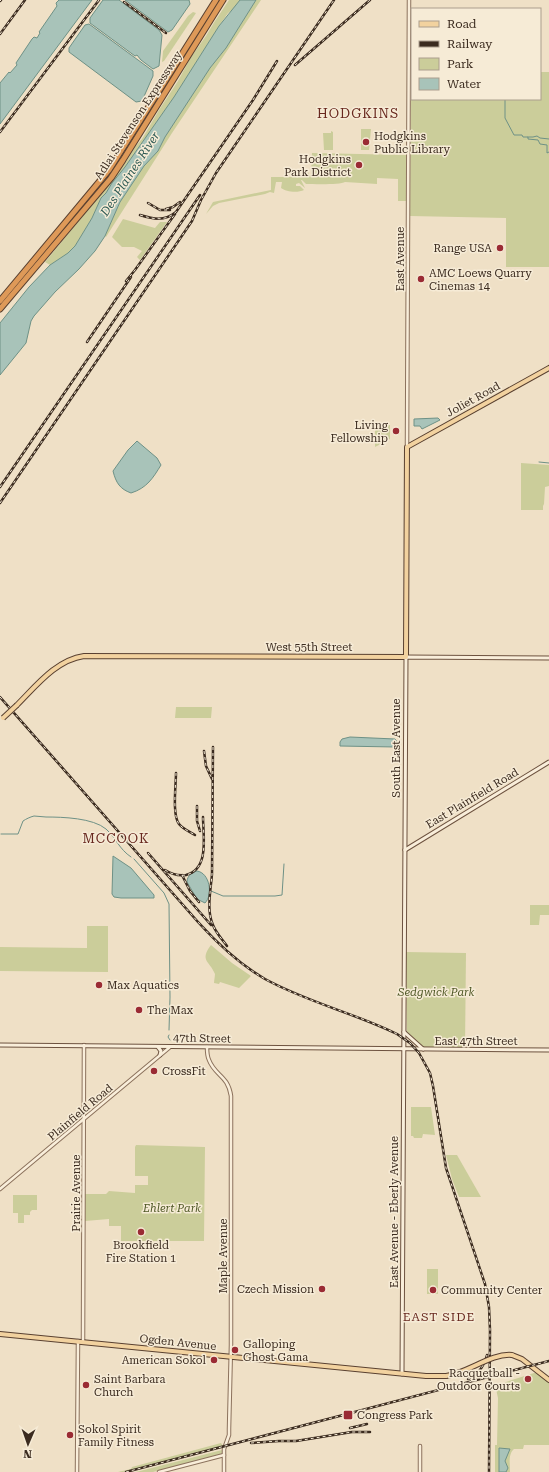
<svg xmlns="http://www.w3.org/2000/svg" width="549" height="1472" font-family="'Roboto Serif',serif">
  <style>
    .green { fill: #cbcd9a }
    .water { fill: #a8c3b9; stroke: #6e9186 }
    .lines { fill: none; stroke-linecap: round; stroke-linejoin: round }
    .stream { stroke: #6e9186; stroke-width: 1 }
    .tertiary-casing { stroke: #8b715c; stroke-width: 4.5 }
    .secondary-casing { stroke: #6d523f; stroke-width: 5 }
    .primary-casing { stroke: #594030; stroke-width: 6 }
    .motorway-casing { stroke: #594030; stroke-width: 7 }
    .tertiary { stroke: #f9eeda; stroke-width: 2.5 }
    .secondary { stroke: #f9eeda; stroke-width: 3 }
    .primary { stroke: #f2d29f; stroke-width: 4 }
    .motorway { stroke: #de9958; stroke-width: 5 }
    .rail-casing { stroke: #3b2b1f; stroke-width: 2.5 }
    .rail { stroke: #f6ebd6; stroke-width: 1; stroke-dasharray: 3; stroke-linecap: butt }
    .primary-bridge-casing { stroke: #594030; stroke-width: 6; stroke-linecap: butt }
    .primary-bridge { stroke: #f2d29f; stroke-width: 4 }
    .poi-dot { fill: #9a2b34; stroke: #f6ebd6; stroke-width: 1.5 }
    .labels { text-anchor: middle; stroke-width: 3; stroke-linejoin: round; paint-order: stroke }
    .street-label { font-size: 11px; fill: #3b2b1f; stroke: #f6ebd6 }
    .poi-label { font-size: 11px; fill: #3b2b1f; stroke: #f6ebd6; text-anchor: start }
    .park-label { font-size: 11px; font-style: italic; fill: #4f5826; stroke: #f6ebd6 }
    .water-label { font-size: 12px; font-style: italic; fill: #2f5b55; stroke: #f6ebd6 }
    .neighbourhood-label { font-size: 12px; letter-spacing: 1px; fill: #68281e; stroke: #f6ebd6 }
    .quarter-label { font-size: 13px; letter-spacing: 1px; fill: #68281e; stroke: #f6ebd6 }
  </style>
  <rect width="100%" height="100%" fill="#efe0c6"/>
  <g class="green">
    <path d="M229,0H240L235,8L228,13L219,26L174,97L125,167L112,183L106,193L101,198L92,218L75,246L68,253L50,265L45,262L115,177L128,159L135,147L142,139L159,110L178,81L191,57L206,36L215,21Z"/>
    <path d="M256,0H261L172,133L106,237L105,236L120,202L144,166L158,151L165,137L210,68L226,48Z"/>
    <path d="M193,12L196,13L164,61L162,62L163,51L188,16Z"/>
    <path d="M540,72H549V267H506V218L410,216L411,76L412,74V99H540Z"/>
    <path d="M361,129H371L369,150H361Z"/>
    <path d="M331,131L333,132V150H324L323,133H331Z"/>
    <path d="M312,153L407,155V201H398V179L377,178V184L345,182C341,185 314,184 306,184L302,180H301L305,188L299,183L296,184V186H300L304,190C298,193 286,192 281,188L282,182H276L274,193L270,192L265,194L219,203L213,206L206,214L213,202L271,190V177H307L308,172L309,175H311Z"/>
    <path d="M123,219L155,228L160,222H167L140,260L137,257L142,251L134,247H122L112,237Z"/>
    <path d="M375,425H390V439L375,447Z"/>
    <path d="M521,463L549,465V486L545,487L544,504L543,506V510H521Z"/>
    <path d="M176,707H212L211,718H175Z"/>
    <path d="M530,905H549V915H540L539,925H530Z"/>
    <path d="M87,926H108V972L0,971V947L87,948Z"/>
    <path d="M211,945L232,963L251,976L239,988L220,982L219,984L214,983C214,981 215,976 215,974C210,961 199,961 211,945Z"/>
    <path d="M406,952L466,953L465,1048L423,1047L407,1032Z"/>
    <path d="M411,1107H431L435,1135L423,1134L422,1138H414L413,1136H411Z"/>
    <path d="M136,1145L205,1147L204,1241H121V1226H109V1219L85,1221V1194H106L109,1191L135,1193V1185H148V1176H135V1147Z"/>
    <path d="M446,1155H457L481,1197H459L452,1179Z"/>
    <path d="M13,1195H37V1210H32L30,1212V1215H24V1223H18V1213H13Z"/>
    <rect x="427" y="1269" width="11" height="25"/>
    <path d="M537,1372L549,1380V1445H524L523,1449H514C508,1454 510,1464 510,1472H495V1445H497L498,1398L496,1389L499,1388L506,1382Z"/>
    <path d="M221,1443L223,1446L123,1472H118L131,1469L132,1467Z"/>
    <path d="M222,1450V1453L220,1454L153,1472H136Z"/>
  </g>
  <g class="water">
    <path d="M59,0H92L0,124V83L9,72L10,73L17,65L16,63L32,39L34,37L37,38L40,33L39,32L57,6L56,3Z"/>
    <path d="M103,0H119L159,30L162,35L159,66L153,69L141,60L137,55L135,56L90,23V18Z"/>
    <path d="M125,0H189L190,4L172,30L168,32Z"/>
    <path d="M240,0H256L226,48L210,68L165,137L158,151L144,166L120,202L105,236L95,251L79,269L55,292L34,316L31,321L26,343L0,375V323L29,287L50,265L68,253L75,246L92,218L101,198L106,193L112,183L125,167L174,97L219,26Z"/>
    <path d="M89,24L153,71V76L142,101L136,102L69,52V48L85,25Z"/>
    <path d="M438,418L440,420L422,429L420,426H414V419Z"/>
    <path d="M137,441L157,458L161,465C153,478 147,488 131,493C120,489 116,483 113,471L128,450Z"/>
    <path d="M350,737L395,739L396,740L397,745L395,747L340,746V742L342,739Z"/>
    <path d="M113,856L131,868L154,895V898H121L114,897L112,894Z"/>
    <path d="M197,871C210,873 213,895 205,903L197,899L187,882C187,876 192,872 197,871Z"/>
    <path d="M499,1448L510,1449L505,1461L508,1468L506,1472H499Z"/>
  </g>
  <g class="lines">
    <g class="stream">
      <path d="M505,99V118L514,135H522L523,137H528V139L538,140L540,144L547,145V153L549,152"/>
      <path d="M528,137H533L537,136L540,138L549,139"/>
      <path d="M539,462L549,463"/>
      <path d="M1,834H18L23,821C26,819 30,817 34,816C38,816 42,817 46,817C63,817 93,818 106,829C116,838 119,849 131,857"/>
      <path d="M134,859L164,893L169,904L170,997L169,1030"/>
      <path d="M211,891L223,896H275L282,895L284,864"/>
      <path d="M169,1035L168,1037L170,1040"/>
    </g>
    <defs>
      <g id="tertiary">
        <path d="M407,446L409,0"/>
        <path d="M207,1047C207,1052 207,1056 209,1060C215,1076 228,1075 231,1096V1345L229,1429V1435L224,1449V1472"/>
        <path d="M0,1189L170,1047"/>
        <path d="M83,1342L84,1045"/>
        <path d="M77,1472L78,1341"/>
        <path d="M159,1472L224,1455"/>
        <path d="M420,1472V1446"/>
      </g>
      <g id="secondary">
        <path d="M405,850L549,762"/>
        <path d="M404,1032L423,1049"/>
        <path d="M0,1045L549,1050"/>
        <path d="M158,1047L161,1051L160,1055"/>
        <path d="M402,1374L406,657L549,658"/>
      </g>
      <g id="primary">
        <path d="M17,705C36,686 56,660 84,656L406,657L407,447L549,368"/>
        <path d="M0,1334L426,1376H446"/>
        <path d="M512,1355L522,1359L549,1380"/>
      </g>
      <g id="motorway">
        <path d="M0,301L109,170L216,0"/>
        <path d="M0,309L111,178L123,160L223,0"/>
      </g>
    </defs>
    <use href="#tertiary" class="tertiary-casing"/>
    <use href="#secondary" class="secondary-casing"/>
    <use href="#primary" class="primary-casing"/>
    <use href="#motorway" class="motorway-casing"/>
    <use href="#tertiary" class="tertiary"/>
    <use href="#secondary" class="secondary"/>
    <use href="#primary" class="primary"/>
    <use href="#motorway" class="motorway"/>
    <defs>
      <g id="rail">
        <path d="M0,1L1,0"/>
        <path d="M124,2L166,33"/>
        <path d="M0,34L25,0"/>
        <path d="M295,65L370,0"/>
        <path d="M0,132L99,0"/>
        <path d="M148,203L160,210H170"/>
        <path d="M166,209L173,207L180,202"/>
        <path d="M140,215C153,219 164,222 176,212L253,100L277,61"/>
        <path d="M126,281L135,270L175,214"/>
        <path d="M87,342L131,277"/>
        <path d="M0,487L200,195"/>
        <path d="M0,503L192,221L201,200L216,173L334,0"/>
        <path d="M0,697L198,922C218,944 239,964 265,979C307,1002 354,1013 397,1034L410,1043L419,1053L430,1073L433,1086L446,1168L485,1284L489,1307L490,1330L489,1472"/>
        <path d="M213,747L212,874C211,889 206,910 213,925C216,933 222,939 227,946"/>
        <path d="M204,751L206,766L212,779"/>
        <path d="M176,773C176,785 172,815 179,824C183,829 190,832 195,835"/>
        <path d="M197,806V821L200,831"/>
        <path d="M148,853L211,925"/>
        <path d="M165,870C171,874 178,876 186,875C210,869 203,835 203,817"/>
        <path d="M182,875L190,891L199,902"/>
        <path d="M468,1379C478,1375 484,1366 487,1355"/>
        <path d="M379,1421L398,1416"/>
        <path d="M350,1428L367,1424"/>
        <path d="M251,1443L279,1441H296L352,1432H370"/>
        <path d="M126,1472L549,1361"/>
      </g>
    </defs>
    <use href="#rail" class="rail-casing"/>
    <use href="#rail" class="rail"/>
    <defs>
      <g id="primary-bridge">
        <path d="M3,718L17,705"/>
        <path d="M446,1376C468,1373 491,1353 512,1355"/>
      </g>
    </defs>
    <use href="#primary-bridge" class="primary-bridge-casing"/>
    <use href="#primary-bridge" class="primary-bridge"/>
  </g>
  <g class="poi-dot">
    <circle cx="366" cy="142" r="4"/>
    <circle cx="359" cy="165" r="4"/>
    <circle cx="500" cy="248" r="4"/>
    <circle cx="421" cy="279" r="4"/>
    <circle cx="396" cy="431" r="4"/>
    <circle cx="99" cy="985" r="4"/>
    <circle cx="139" cy="1010" r="4"/>
    <circle cx="154" cy="1071" r="4"/>
    <circle cx="141" cy="1232" r="4"/>
    <circle cx="322" cy="1289" r="4"/>
    <circle cx="433" cy="1290" r="4"/>
    <circle cx="235" cy="1350" r="4"/>
    <circle cx="214" cy="1360" r="4"/>
    <circle cx="528" cy="1379" r="4"/>
    <circle cx="86" cy="1385" r="4"/>
    <rect x="343" y="1410" width="10" height="10" rx="2"/>
    <circle cx="70" cy="1435" r="4"/>
  </g>
  <g class="labels">
    <g class="street-label">
      <text transform="translate(138 115) rotate(-57)" y="4">Adlai Stevenson Expressway</text>
      <text transform="translate(400 259) rotate(-90)" y="4">East Avenue</text>
      <text transform="translate(473 399) rotate(-29)" y="4">Joliet Road</text>
      <text x="309" y="651">West 55th Street</text>
      <text transform="translate(396 748) rotate(-90)" y="4">South East Avenue</text>
      <text transform="translate(472 798) rotate(-31)" y="4">East Plainfield Road</text>
      <text transform="translate(202 1038) rotate(1)" y="4">47th Street</text>
      <text x="476" y="1045">East 47th Street</text>
      <text transform="translate(80 1112) rotate(-40)" y="4">Plainfield Road</text>
      <text transform="translate(76 1193) rotate(-90)" y="4">Prairie Avenue</text>
      <text transform="translate(394 1212) rotate(-90)" y="4">East Avenue - Eberly Avenue</text>
      <text transform="translate(223 1256) rotate(-90)" y="4">Maple Avenue</text>
      <text transform="translate(178 1342) rotate(6)" y="4">Ogden Avenue</text>
    </g>
    <g class="poi-label">
      <text x="374" y="140">Hodgkins<tspan x="374" dy="13">Public Library</tspan></text>
      <text x="351" y="163" text-anchor="end">Hodgkins<tspan x="351" dy="13">Park District</tspan></text>
      <text x="492" y="252" text-anchor="end">Range USA</text>
      <text x="429" y="277">AMC Loews Quarry<tspan x="429" dy="13">Cinemas 14</tspan></text>
      <text x="388" y="429" text-anchor="end">Living<tspan x="388" dy="13">Fellowship</tspan></text>
      <text x="107" y="989">Max Aquatics</text>
      <text x="147" y="1014">The Max</text>
      <text x="162" y="1075">CrossFit</text>
      <text x="141" y="1249" text-anchor="middle">Brookfield<tspan x="141" dy="13">Fire Station 1</tspan></text>
      <text x="314" y="1293" text-anchor="end">Czech Mission</text>
      <text x="441" y="1294">Community Center</text>
      <text x="243" y="1348">Galloping<tspan x="243" dy="13">Ghost Gama</tspan></text>
      <text x="206" y="1364" text-anchor="end">American Sokol</text>
      <text x="520" y="1377" text-anchor="end">Racquetball -<tspan x="520" dy="13">Outdoor Courts</tspan></text>
      <text x="94" y="1383">Saint Barbara<tspan x="94" dy="13">Church</tspan></text>
      <text x="357" y="1419">Congress Park</text>
      <text x="78" y="1433">Sokol Spirit<tspan x="78" dy="13">Family Fitness</tspan></text>
    </g>
    <g class="park-label">
      <text x="436" y="996">Sedgwick Park</text>
      <text x="172" y="1212">Ehlert Park</text>
    </g>
    <g class="water-label">
      <text transform="translate(130 174) rotate(-57)" y="4">Des Plaines River</text>
    </g>
    <g class="neighbourhood-label">
      <text x="439" y="1321">EAST SIDE</text>
    </g>
    <g class="quarter-label">
      <text x="358" y="118">HODGKINS</text>
      <text x="116" y="843">MCCOOK</text>
    </g>
  </g>
  <rect x="411" y="8" width="130" height="92" fill="#f6ebd6" stroke="#ab9e8d"/>
  <rect x="419" y="21" width="20" height="6" fill="#f2d29f" stroke="#ab9e8d"/>
  <text x="447" y="28" font-size="12" fill="#3b2b1f">Road</text>
  <rect x="419" y="41" width="20" height="6" fill="#3b2b1f" stroke="#ab9e8d"/>
  <text x="447" y="48" font-size="12" fill="#3b2b1f">Railway</text>
  <rect x="419" y="58" width="20" height="12" fill="#cbcd9a" stroke="#ab9e8d"/>
  <text x="447" y="68" font-size="12" fill="#3b2b1f">Park</text>
  <rect x="419" y="78" width="20" height="12" fill="#a8c3b9" stroke="#ab9e8d"/>
  <text x="447" y="88" font-size="12" fill="#3b2b1f">Water</text>
  <g transform="translate(28 1444) rotate(182)" stroke="#f6ebd6" stroke-width="3" paint-order="stroke">
  <path d="M0-3L7 15L0 10L-7 15Z" fill="#3b2b1f"/>
  <text y="-6" font-size="11" font-weight="bold" text-anchor="middle" fill="#3b2b1f">N</text>
  </g>
</svg>
